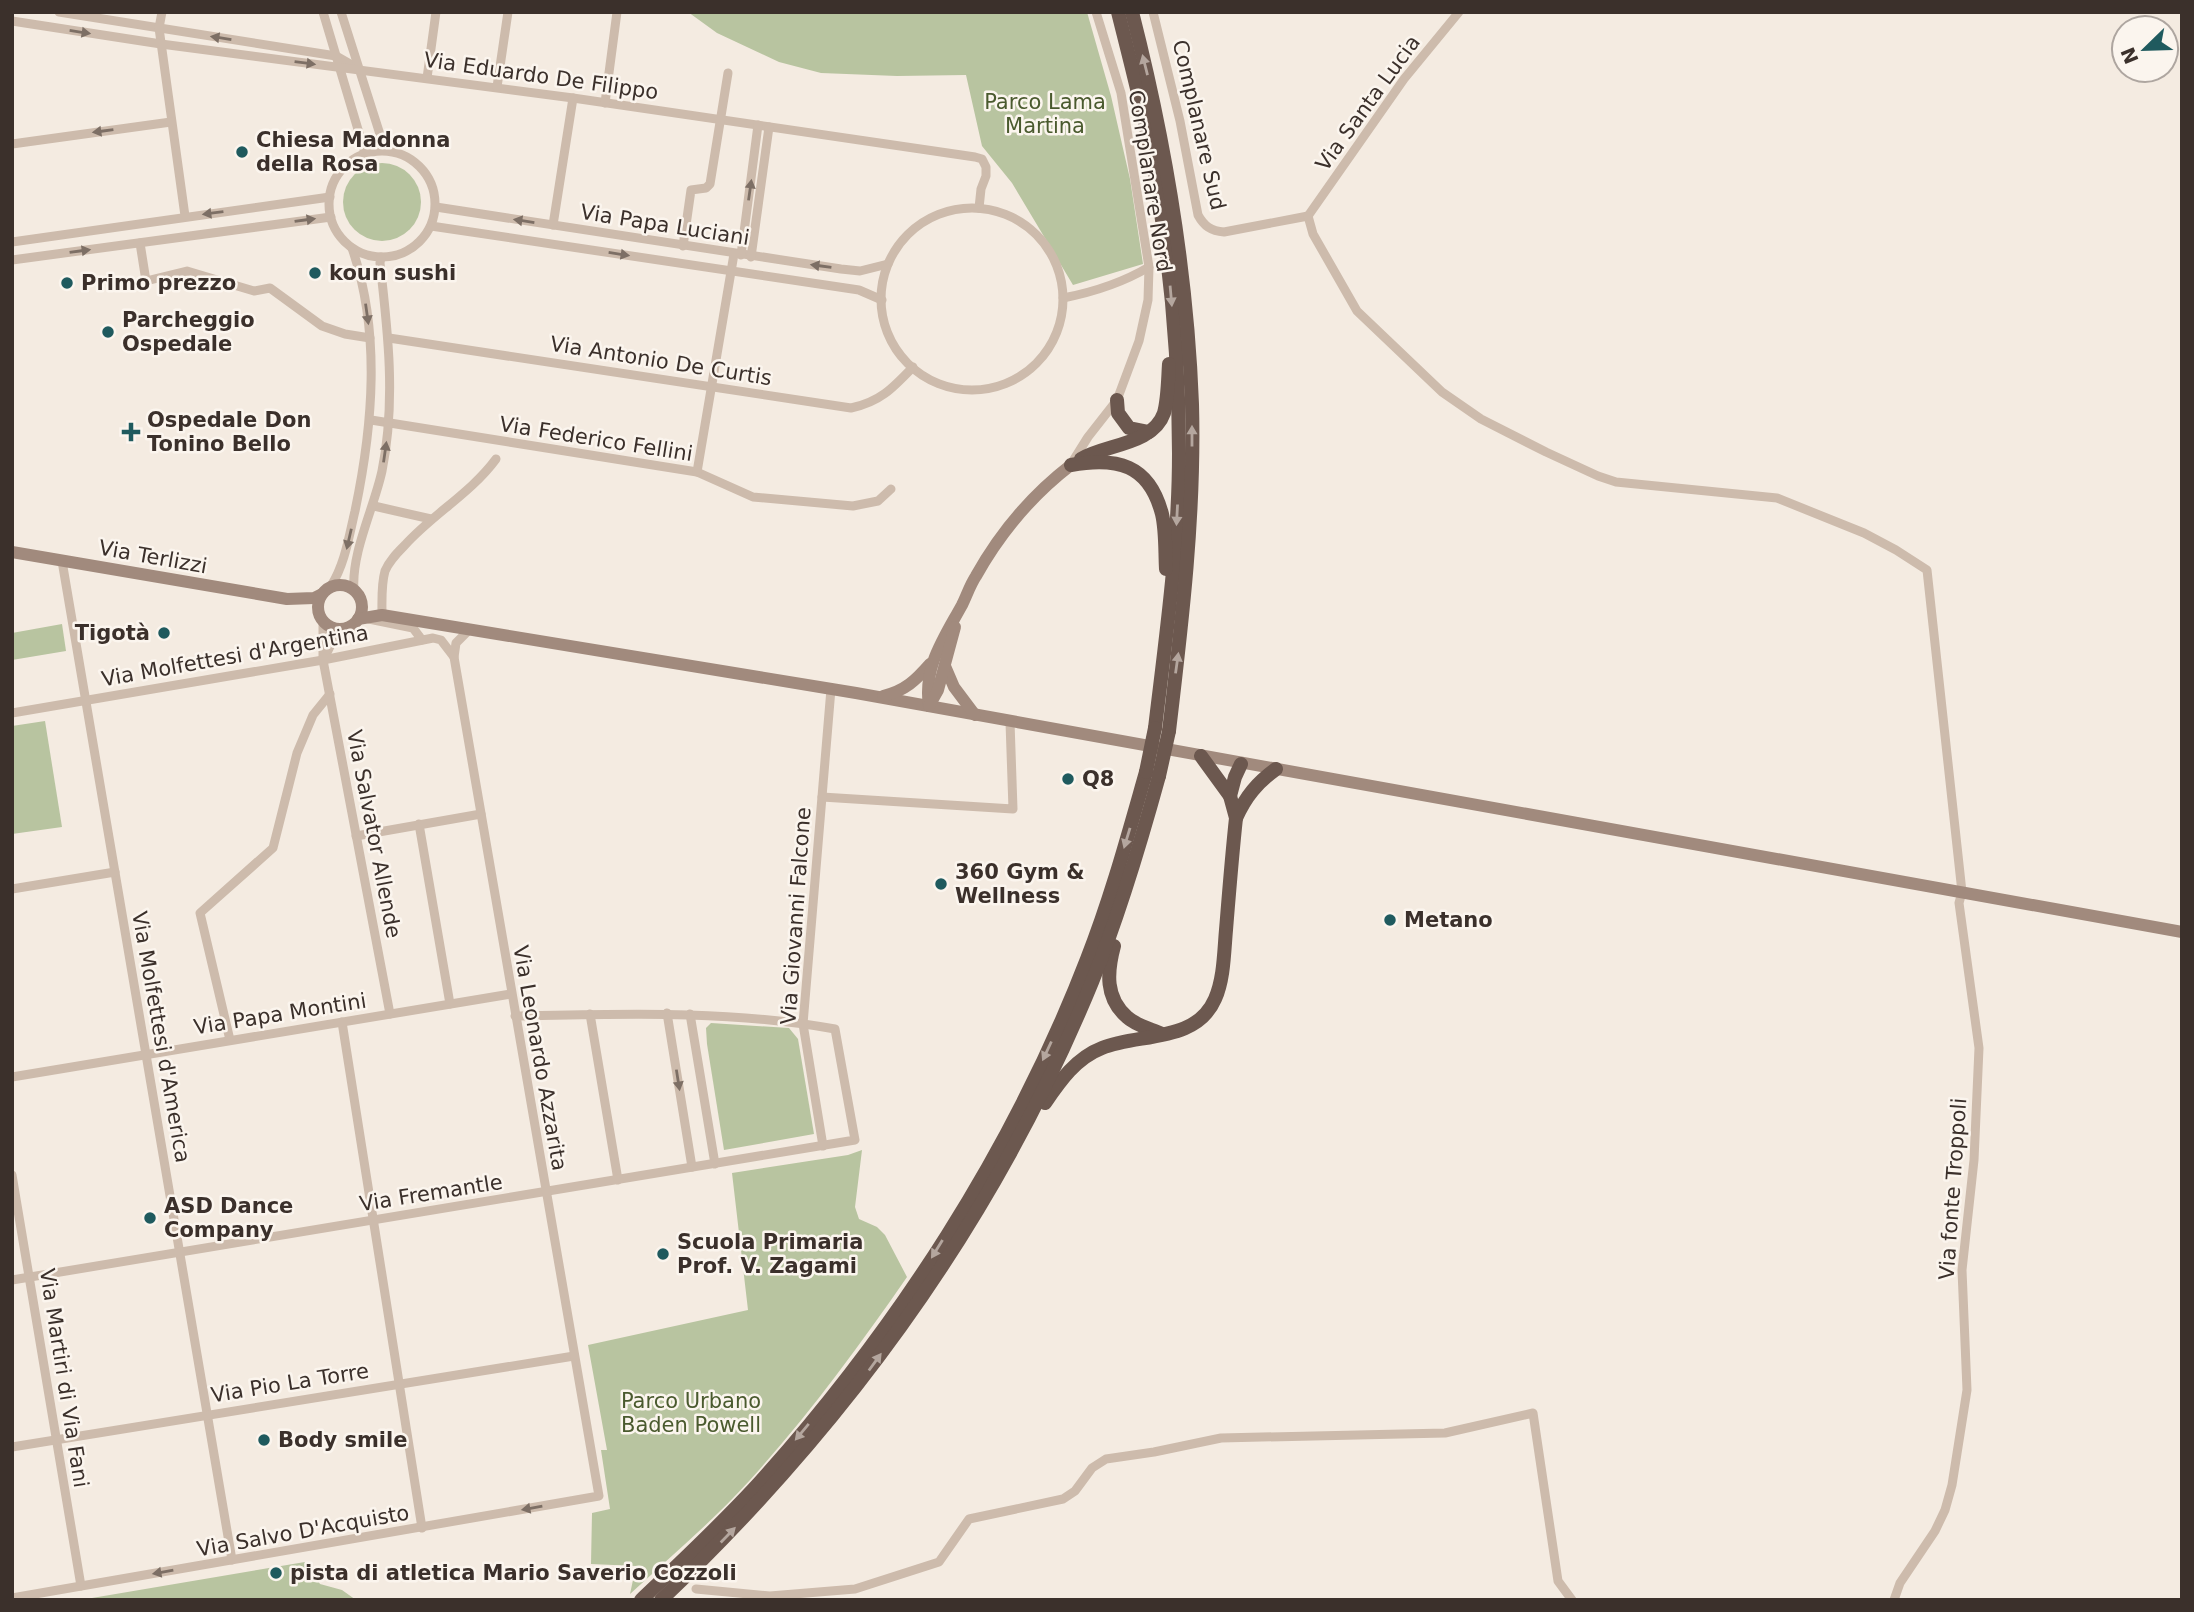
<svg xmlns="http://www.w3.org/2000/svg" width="2194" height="1612" font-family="'DejaVu Sans',sans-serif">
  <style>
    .green { fill: #b8c4a0 }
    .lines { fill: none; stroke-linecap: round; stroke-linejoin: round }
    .minor { stroke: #cdbbac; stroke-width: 9 }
    .secondary { stroke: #a18a7d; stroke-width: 12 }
    .trunk { stroke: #6c584f; stroke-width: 14 }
    .trunk-bridge { stroke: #6c584f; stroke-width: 14 }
    .oneway { fill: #7d6f65 }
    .oneway2 { fill: #b4a69e }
    .poi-dot { fill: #1f5a5e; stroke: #fbf5ee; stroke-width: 2.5 }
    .labels { text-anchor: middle; stroke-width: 5; stroke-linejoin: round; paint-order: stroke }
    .street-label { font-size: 21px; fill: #3b302b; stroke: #fbf5ee }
    .park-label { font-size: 21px; fill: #4a5a2e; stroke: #fbf5ee }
    .poi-label { font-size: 21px; font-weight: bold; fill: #3b302b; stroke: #fbf5ee; text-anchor: start }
  </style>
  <rect width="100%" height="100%" fill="#f4ebe1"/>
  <g class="green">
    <path d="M688,12H1087L1111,96L1130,179L1143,264L1073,285L1012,183L982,146L966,75L897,76L821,73L779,62L717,33Z"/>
    <circle cx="382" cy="202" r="39"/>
    <path d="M62,624L66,651L12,660V633Z"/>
    <path d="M45,721L62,827L12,834V726Z"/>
    <path d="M711,1023L789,1028L798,1039L814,1134L724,1150L707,1044L706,1028Z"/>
    <path d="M862,1150L855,1207L859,1219L877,1227L885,1235L907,1277C858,1348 807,1417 750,1480C713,1521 670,1557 630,1594L636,1566L591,1564L592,1513L610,1509L601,1450H607L588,1345L748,1310L732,1173L848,1155Z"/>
    <path d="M305,1562L320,1584L342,1590L356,1600H92V1598Z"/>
  </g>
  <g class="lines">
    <g class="minor">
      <path d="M59,12L336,56L357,68"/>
      <path d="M162,12L159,28L185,216"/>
      <path d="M323,12L365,153"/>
      <path d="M341,12L385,150"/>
      <path d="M1153,12L1180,121L1198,215C1204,226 1211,231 1224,232L1308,216"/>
      <path d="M12,21L161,44L573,98L975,157L982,159L986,167V176L981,189L979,208"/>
      <path d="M427,78L436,12"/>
      <path d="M497,87L508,12"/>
      <path d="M605,103L617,12"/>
      <path d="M12,144L171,122"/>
      <circle cx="382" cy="204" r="53"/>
      <path d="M436,207L841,269L860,271L888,264"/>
      <circle cx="972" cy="299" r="91"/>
      <path d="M1308,216L1313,234L1357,311L1442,392L1481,419L1546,452L1598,476L1616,482L1777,498L1864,533L1896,550L1927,570L1962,892L1959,903L1979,1048L1974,1160L1962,1270L1967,1390L1952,1485L1945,1510L1935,1531L1900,1583L1894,1600"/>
      <path d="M1308,216L1404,79L1459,12"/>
      <path d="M553,225L573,98"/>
      <path d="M431,226L859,290L882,300"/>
      <path d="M12,242L330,197"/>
      <path d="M140,243L146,281L187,271L254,291L270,288L322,326L345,334L370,338"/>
      <path d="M683,246L691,190L706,188L710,184L728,73"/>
      <path d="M741,255L758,125"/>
      <path d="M751,257L769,127"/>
      <path d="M12,260L331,217"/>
      <path d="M1063,298C1094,292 1122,283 1149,267"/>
      <path d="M389,338L851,408C880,402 893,388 913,367"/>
      <path d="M371,420L697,472L753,497L853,506L878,501L891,489"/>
      <path d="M1073,461L1088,437L1117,400L1139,341L1148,300L1149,267L1121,93L1096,12"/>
      <path d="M697,472L734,254"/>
      <path d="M374,506L431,519"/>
      <path d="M62,561L232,1560"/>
      <path d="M331,586C345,564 349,536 355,511C373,425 381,332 352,248"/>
      <path d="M354,590C351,553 374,508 382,471C396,402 388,332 380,263L381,257"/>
      <path d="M382,615C382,601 381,585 385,571C389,561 397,553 405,545C433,514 471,493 496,459"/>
      <path d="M369,619L413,628L422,640"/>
      <path d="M323,620V660L390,1014"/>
      <path d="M324,659L334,638L343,628"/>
      <path d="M12,713L323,660L433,638L441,640L454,657"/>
      <path d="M822,797L1013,809L1010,722"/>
      <path d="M419,824L450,1004"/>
      <path d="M356,836L481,814"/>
      <path d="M12,889L115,872"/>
      <path d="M667,1013L692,1167"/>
      <path d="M590,1014L618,1180"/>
      <path d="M690,1014L715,1164"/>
      <path d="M342,1022L422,1528"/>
      <path d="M230,1040L200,913L273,848L297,753L313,715L330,694"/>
      <path d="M12,1077L511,994"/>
      <path d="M823,1146L803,1024L831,689"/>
      <path d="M12,1175L81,1586"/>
      <path d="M12,1280L855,1140L835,1029C729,1010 623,1014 515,1016"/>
      <path d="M12,1447L574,1356"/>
      <path d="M696,1589L770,1596L855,1589L939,1562L969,1519L1063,1499L1075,1491L1092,1468L1106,1459L1154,1452L1221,1438L1445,1433L1533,1413L1558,1581L1572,1600"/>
      <path d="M12,1598L599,1496L454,657L456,643L469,630"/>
    </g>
    <g class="secondary">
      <path d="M12,552L287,599L314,598L322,594"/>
      <circle cx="340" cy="607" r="22"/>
      <path d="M358,619L382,615L856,693L2182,932"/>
      <path d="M945,666L954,687L975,715"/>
      <path d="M883,696C905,691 916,680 930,664"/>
      <path d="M929,706C923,667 944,638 962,605C967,595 970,585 976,576C1000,533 1032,495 1071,465"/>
      <path d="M929,706L938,690L955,627"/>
    </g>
    <g class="trunk">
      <path d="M1118,12C1133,72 1149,132 1158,194C1172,279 1179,366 1179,453C1179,545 1166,636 1155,728"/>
      <path d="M1132,12C1165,141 1187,270 1192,404C1195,513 1182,622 1169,731"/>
      <path d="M1117,400L1118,413L1129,428L1149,432"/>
      <path d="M1081,459C1106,444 1153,445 1164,413C1168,398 1168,379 1169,364"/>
      <path d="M1071,465C1117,457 1149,464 1162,514C1166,531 1165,551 1166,569"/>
      <path d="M1230,796L1235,777L1241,764"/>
      <path d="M1236,818C1246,796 1257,783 1276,769"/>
      <path d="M1114,946C1107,972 1105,998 1127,1017C1135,1025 1151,1029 1162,1034"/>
      <path d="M1045,1103C1060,1081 1076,1058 1102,1048C1139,1033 1196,1043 1215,999C1224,979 1224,952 1226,930C1229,893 1232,855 1236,818L1230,796L1201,756"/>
      <path d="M641,1600C682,1561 723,1523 761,1481C898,1328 1013,1151 1087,959C1111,898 1128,835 1146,772"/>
      <path d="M661,1600C846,1424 995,1219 1092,982C1119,916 1140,845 1159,776"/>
    </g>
    <g class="trunk-bridge">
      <path d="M1146,772L1155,728"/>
      <path d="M1159,776L1169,731"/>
    </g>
  </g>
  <defs><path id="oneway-solid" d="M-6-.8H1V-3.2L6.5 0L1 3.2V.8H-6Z" transform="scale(1.75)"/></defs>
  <g class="oneway">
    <use href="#oneway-solid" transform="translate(80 32) rotate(9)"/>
    <use href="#oneway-solid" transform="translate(221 38) rotate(-171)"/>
    <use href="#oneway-solid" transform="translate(305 63) rotate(7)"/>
    <use href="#oneway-solid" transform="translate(103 131) rotate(172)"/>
    <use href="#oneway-solid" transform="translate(750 190) rotate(-82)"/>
    <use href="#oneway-solid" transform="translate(213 213) rotate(173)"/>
    <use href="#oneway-solid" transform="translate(305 220) rotate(-8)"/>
    <use href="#oneway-solid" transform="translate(524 221) rotate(-171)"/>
    <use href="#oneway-solid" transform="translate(80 251) rotate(-8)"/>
    <use href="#oneway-solid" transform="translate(619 254) rotate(9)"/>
    <use href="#oneway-solid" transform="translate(821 266) rotate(-172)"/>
    <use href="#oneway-solid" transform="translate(367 314) rotate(82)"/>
    <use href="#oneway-solid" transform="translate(385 452) rotate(-82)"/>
    <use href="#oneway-solid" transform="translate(349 539) rotate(103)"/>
    <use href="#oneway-solid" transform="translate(678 1080) rotate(81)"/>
    <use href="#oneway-solid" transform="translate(532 1508) rotate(170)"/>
    <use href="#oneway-solid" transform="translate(163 1572) rotate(170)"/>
  </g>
  <g class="oneway2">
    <use href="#oneway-solid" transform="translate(1145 65) rotate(-104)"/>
    <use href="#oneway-solid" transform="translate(1171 296) rotate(85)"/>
    <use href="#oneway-solid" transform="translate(1192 436) rotate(-90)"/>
    <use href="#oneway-solid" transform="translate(1177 515) rotate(93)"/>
    <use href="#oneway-solid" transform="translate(1177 663) rotate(-82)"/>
    <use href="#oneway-solid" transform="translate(1127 838) rotate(107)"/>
    <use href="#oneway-solid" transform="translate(1047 1051) rotate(115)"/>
    <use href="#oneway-solid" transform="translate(937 1249) rotate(122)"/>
    <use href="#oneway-solid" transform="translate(875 1362) rotate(-54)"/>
    <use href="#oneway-solid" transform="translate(802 1432) rotate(130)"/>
    <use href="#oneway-solid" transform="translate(728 1535) rotate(-46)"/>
  </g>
  <g class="poi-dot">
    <circle cx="242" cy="152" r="7"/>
    <circle cx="315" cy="273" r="7"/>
    <circle cx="67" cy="283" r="7"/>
    <circle cx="108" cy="332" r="7"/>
    <path d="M127.5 421.5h7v7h7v7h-7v7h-7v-7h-7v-7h7z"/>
    <circle cx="164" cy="633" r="7"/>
    <circle cx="1068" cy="779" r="7"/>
    <circle cx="941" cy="884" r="7"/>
    <circle cx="1390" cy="920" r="7"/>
    <circle cx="150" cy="1218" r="7"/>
    <circle cx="663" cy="1254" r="7"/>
    <circle cx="264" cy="1440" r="7"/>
    <circle cx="276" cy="1573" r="7"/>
  </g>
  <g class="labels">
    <g class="street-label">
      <text transform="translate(541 76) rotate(8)" y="7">Via Eduardo De Filippo</text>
      <text transform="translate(1368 103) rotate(-54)" y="7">Via Santa Lucia</text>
      <text transform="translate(1199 125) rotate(77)" y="7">Complanare Sud</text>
      <text transform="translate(1150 181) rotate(81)" y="7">Complanare Nord</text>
      <text transform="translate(665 225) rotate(9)" y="7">Via Papa Luciani</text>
      <text transform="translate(661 361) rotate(9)" y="7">Via Antonio De Curtis</text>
      <text transform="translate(596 439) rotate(9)" y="7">Via Federico Fellini</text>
      <text transform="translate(153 557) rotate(10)" y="7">Via Terlizzi</text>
      <text transform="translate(235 656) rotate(-10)" y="7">Via Molfettesi d'Argentina</text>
      <text transform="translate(374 834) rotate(79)" y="7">Via Salvator Allende</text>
      <text transform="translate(796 916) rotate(-86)" y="7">Via Giovanni Falcone</text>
      <text transform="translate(280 1014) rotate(-9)" y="7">Via Papa Montini</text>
      <text transform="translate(161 1037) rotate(80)" y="7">Via Molfettesi d'America</text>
      <text transform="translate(540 1058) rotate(80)" y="7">Via Leonardo Azzarita</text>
      <text transform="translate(1953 1189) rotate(-86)" y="7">Via fonte Troppoli</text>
      <text transform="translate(431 1193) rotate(-9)" y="7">Via Fremantle</text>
      <text transform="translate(64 1378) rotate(81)" y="7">Via Martiri di Via Fani</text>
      <text transform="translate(290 1383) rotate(-9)" y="7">Via Pio La Torre</text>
      <text transform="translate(303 1531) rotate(-10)" y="7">Via Salvo D'Acquisto</text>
    </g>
    <g class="park-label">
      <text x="1045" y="109">Parco Lama<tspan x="1045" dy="24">Martina</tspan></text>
      <text x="691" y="1408">Parco Urbano<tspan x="691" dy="24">Baden Powell</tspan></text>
    </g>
    <g class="poi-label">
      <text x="256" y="147">Chiesa Madonna<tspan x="256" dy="24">della Rosa</tspan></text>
      <text x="329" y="280">koun sushi</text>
      <text x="81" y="290">Primo prezzo</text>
      <text x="122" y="327">Parcheggio<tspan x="122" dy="24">Ospedale</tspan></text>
      <text x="147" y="427">Ospedale Don<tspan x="147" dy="24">Tonino Bello</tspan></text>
      <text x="150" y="640" text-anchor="end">Tigotà</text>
      <text x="1082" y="786">Q8</text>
      <text x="955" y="879">360 Gym &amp;<tspan x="955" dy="24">Wellness</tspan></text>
      <text x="1404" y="927">Metano</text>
      <text x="164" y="1213">ASD Dance<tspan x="164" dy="24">Company</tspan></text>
      <text x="677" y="1249">Scuola Primaria<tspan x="677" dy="24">Prof. V. Zagami</tspan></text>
      <text x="278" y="1447">Body smile</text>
      <text x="290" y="1580">pista di atletica Mario Saverio Cozzoli</text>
    </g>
  </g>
  <rect width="2194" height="1612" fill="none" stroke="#3b302b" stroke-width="28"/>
  <g transform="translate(2145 49) rotate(247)"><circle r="33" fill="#fbf5ee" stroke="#aea6a0" stroke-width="2"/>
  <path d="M0-5L12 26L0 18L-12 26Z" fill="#1f5a5e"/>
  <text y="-10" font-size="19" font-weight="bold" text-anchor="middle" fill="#3b302b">N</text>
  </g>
</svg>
